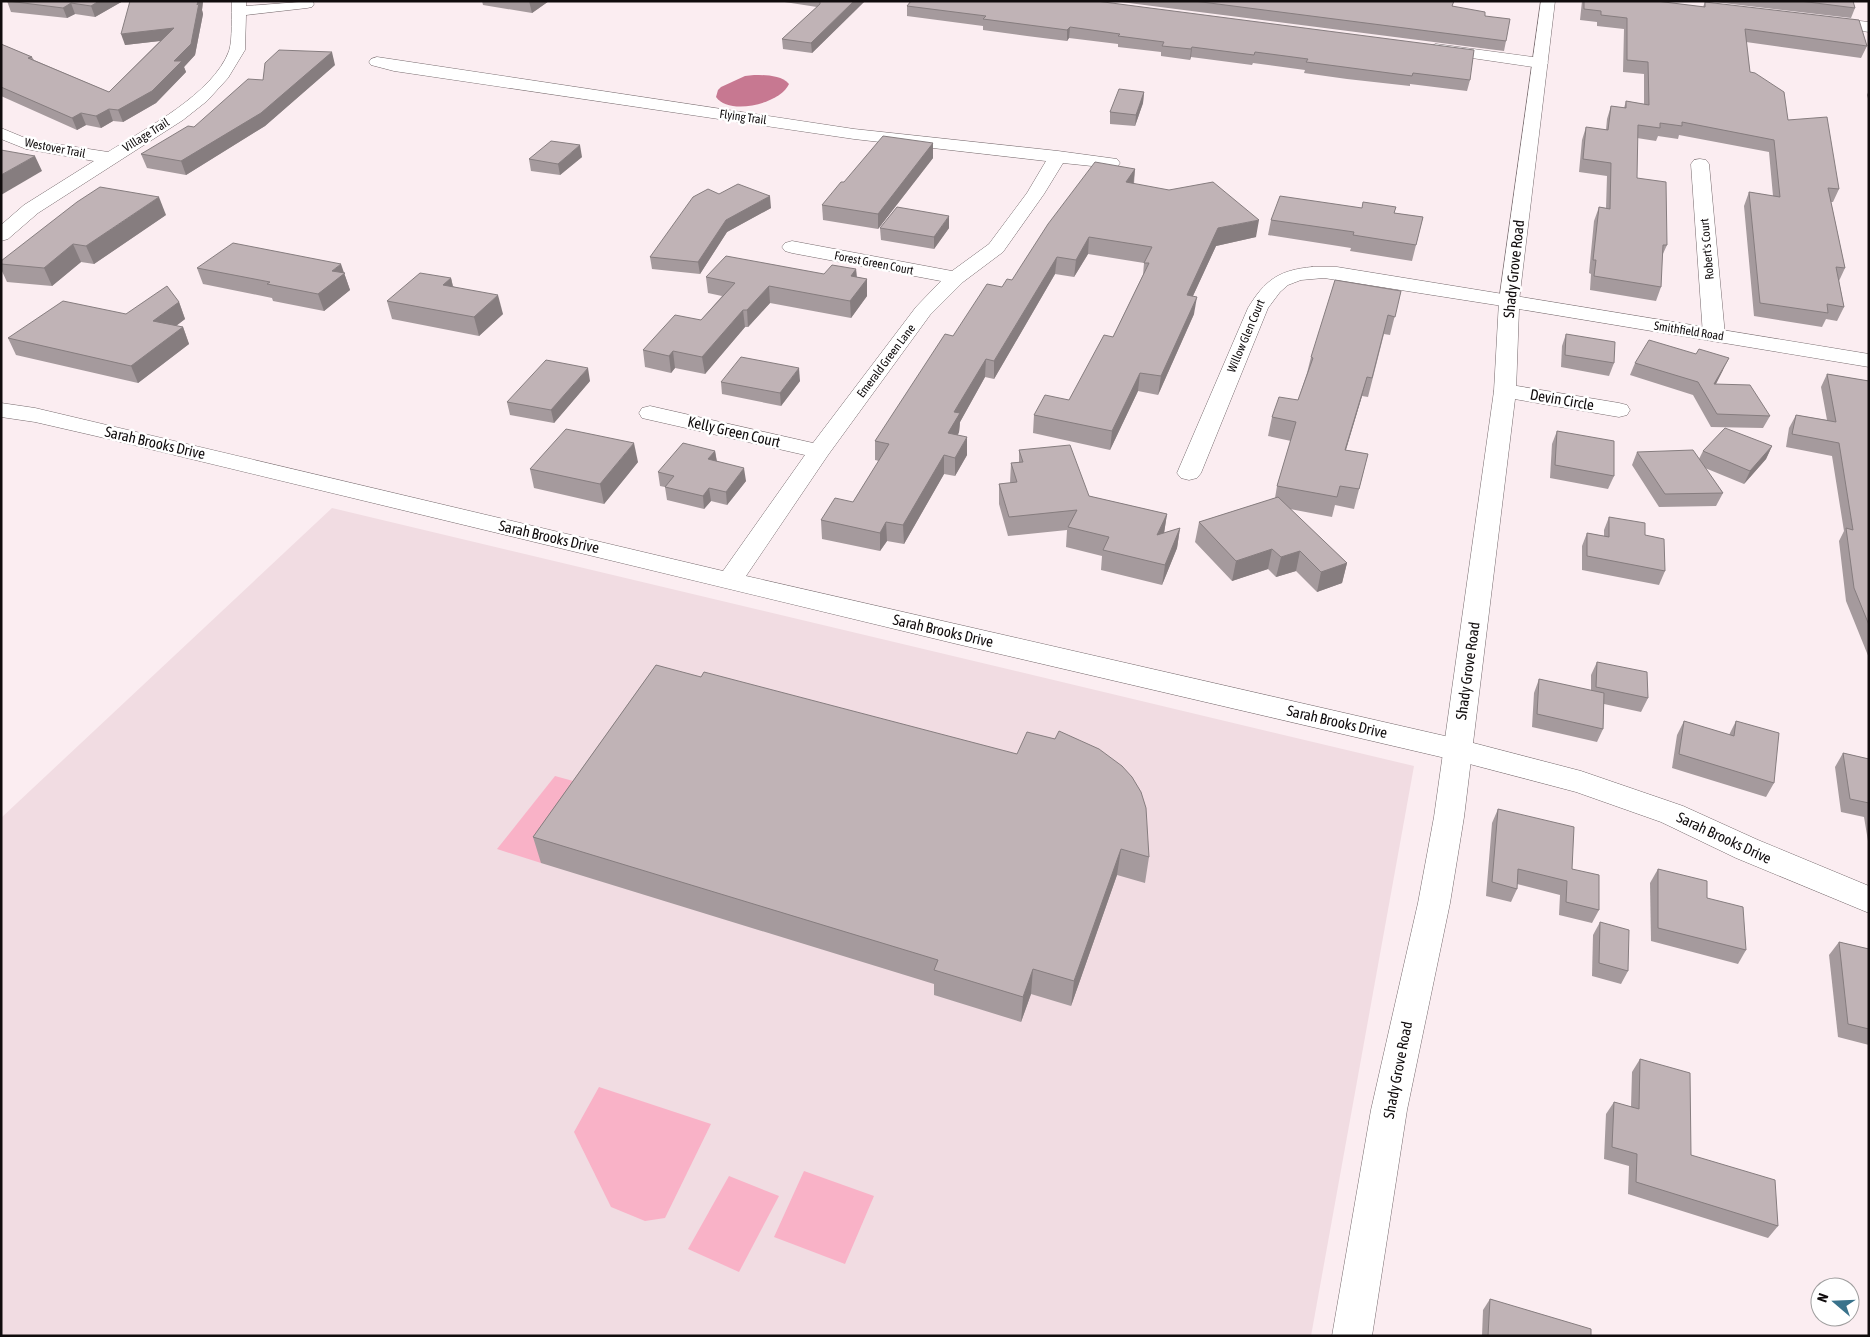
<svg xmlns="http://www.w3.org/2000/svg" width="1870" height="1337" font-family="'Asap Condensed',sans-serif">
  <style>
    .built { fill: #f1dce2 }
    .green { fill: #f9b2c7 }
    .water { fill: #c77891 }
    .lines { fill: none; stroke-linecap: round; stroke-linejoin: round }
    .minor-casing { stroke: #766a6d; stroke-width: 1 }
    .tertiary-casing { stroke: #766a6d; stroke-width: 1 }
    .secondary-casing { stroke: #766a6d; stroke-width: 1 }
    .minor { fill: #fff; fill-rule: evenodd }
    .tertiary { fill: #fff; fill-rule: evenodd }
    .secondary { fill: #fff; fill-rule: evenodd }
    .wall { fill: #a59a9d }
    .shaded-wall { fill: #867d7f }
    .building { fill: #c0b3b6; stroke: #867d7f }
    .labels { text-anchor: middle; stroke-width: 5; stroke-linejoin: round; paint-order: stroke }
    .far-street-label { font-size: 12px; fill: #100c0d; stroke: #fff }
    .street-label { font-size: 15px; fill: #100c0d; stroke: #fff }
  </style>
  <rect width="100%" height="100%" fill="#fbedf1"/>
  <path class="built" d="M332,508L1414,766L1311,1336H1V818Z"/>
  <g class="green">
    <path d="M555,776L595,787L541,863L497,849Z"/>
    <path d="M599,1087L711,1124L665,1218L645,1221L611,1207L574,1132Z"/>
    <path d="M804,1171L874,1196L845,1264L774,1237Z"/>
    <path d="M729,1176L779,1196L739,1272L688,1249Z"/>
  </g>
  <path class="water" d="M754,75C765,75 781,75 789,84C780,104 729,116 716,97L718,90L721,87L745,76Z"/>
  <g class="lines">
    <defs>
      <g id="minor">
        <path d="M232,1H246V6L312,1L314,4L312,7L307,8L246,15L245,50L228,78L207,101L183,120L38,213L8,239L1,241V225L24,205L94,161L26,149L1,139V128L30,140L108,152C145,129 213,94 229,51C233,39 231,14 232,1Z"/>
        <path d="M1823,17L1869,22V32L1818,25L1815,22L1818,19Z"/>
        <path d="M1436,44L1540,58L1546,60L1548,63L1546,66L1540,68L1431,52L1428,49L1431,46Z"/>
        <path d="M377,57L854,129L1058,151L1117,159L1120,163L1117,167L1111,168L1063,163L1044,194L1003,252L963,282L930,315L828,455L746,576L1458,739L1581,771L1683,806L1758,840L1869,886V913L1736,858L1661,822L1576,792L1458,761L957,644L96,436L35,422L1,417V403L35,408L723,571L805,455L642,418L639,413L642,408L650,406L813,443L916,307L941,281L792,253L785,251L782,247L785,243L792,241L952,271L989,244L1027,193L1046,161L854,139L394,71L371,65L369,62L371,59Z"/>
        <path d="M1700,159L1706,160L1709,164L1725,335L1721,339L1714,341L1707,339L1703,335L1691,164L1694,160Z"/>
        <path d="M1312,267H1337L1509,295L1516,297L1519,301L1516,305L1509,307L1324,278L1301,280L1288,285L1280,292L1268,308L1201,473L1197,478L1189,480L1181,478L1177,473L1248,308C1265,280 1279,270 1312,267Z"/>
        <path d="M1505,384L1619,403L1627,405L1630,410L1627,415L1619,417L1497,396L1494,391L1497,386Z"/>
      </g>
      <path id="tertiary" d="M1541,1H1555L1519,301L1516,305L1509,307L1502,305L1499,301Z"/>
      <path id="secondary" d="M1509,295L1869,354V367L1519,309L1516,391L1464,817L1450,903L1407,1110L1372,1336H1332L1371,1110L1418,903L1434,817L1494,391L1499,301L1502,297Z"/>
    </defs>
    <use href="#minor" class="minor-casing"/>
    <use href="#tertiary" class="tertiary-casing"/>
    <use href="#secondary" class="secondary-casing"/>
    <use href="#minor" class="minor"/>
    <use href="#tertiary" class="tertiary"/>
    <use href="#secondary" class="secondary"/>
  </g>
  <g class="wall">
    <path d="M7,1H123L95,17L75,14L67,18L11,12Z"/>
    <path d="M130,1H203V2L202,10L203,14L195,55L184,67L186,72L156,103L123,122L113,121L101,128L86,125L77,130L1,96V44L32,57L34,60L109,92L160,41L125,45Z"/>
    <path d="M482,1H549L532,13L483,5Z"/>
    <path d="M778,1H865L812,53L783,49L782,39L817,7Z"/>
    <path d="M911,1L1470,80L1467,91L1410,84V86L1347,79L1304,73L1305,70L1253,63L1252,65L1191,57L1190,60L1161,56V52L1118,47V44L1069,38L1067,41L1027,36L983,30V26L907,16V6Z"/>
    <path d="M1113,1H1454L1452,6L1485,16L1506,41L1504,51Z"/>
    <path d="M1582,1H1656L1703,7L1705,2L1867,46L1861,58L1746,42L1750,72L1788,120L1839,189L1833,202H1831L1845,268L1839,281L1844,307L1837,321L1826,319L1822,327L1754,316L1744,206L1749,192L1773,196L1769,152L1679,135L1678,139L1658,136L1656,141L1637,138V178L1667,245L1662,256L1661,287L1656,301L1590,290L1591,274L1589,273L1594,221L1599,207L1606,208L1607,176L1579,172L1582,140L1586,127L1606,130L1607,119L1611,106L1624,108L1626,101L1644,104V74L1623,72L1624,29L1597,26V22L1580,20Z"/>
    <path d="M1706,1H1853L1855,8L1851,18Z"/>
    <path d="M335,65L265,126L186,175L147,168L141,154L194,127L263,80Z"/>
    <path d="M1869,90V102L1867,95Z"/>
    <path d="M1144,92L1143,103L1135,126L1110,124V112Z"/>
    <path d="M933,143V158L878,229L823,220L822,205L844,182Z"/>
    <path d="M582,157L560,175L531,171L529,159Z"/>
    <path d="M1135,169L1134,184L1256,237L1216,246L1193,296L1194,314L1158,395L1138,391L1110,450L1033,433L1034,415L1069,400L1113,337L1143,275L1144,263L1088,254L1074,277L1055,274L994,379L985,377L960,422L959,432L958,435L967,455L955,476L944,474L904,544L887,541L880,551L822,539L821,520L853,502L879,461L875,460V441L953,336L1002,287L1012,280Z"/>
    <path d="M719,194L771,208L727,232L700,274L652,269L650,257Z"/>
    <path d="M1394,213L1423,217L1412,261L1350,251L1351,248L1268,235L1271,220Z"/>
    <path d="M166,215L94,264L81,262L52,286L7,282L1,269V261Z"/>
    <path d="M880,228H949L934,249L881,240Z"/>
    <path d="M197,268L344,273L350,290L324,311L273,301L272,298L203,284Z"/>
    <path d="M856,269L857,277L867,279V296L851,318L770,303L748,327H745L705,374L675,368L671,373L645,367L643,350L701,320L722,296L708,293L706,277L824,274Z"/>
    <path d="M451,278L453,286L503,314L479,336L392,319L387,301Z"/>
    <path d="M1401,291L1390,335L1384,334L1368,397L1362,396L1346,450L1368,454L1354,509L1335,505L1332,517L1290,509L1347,563L1342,583L1317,592L1296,571L1276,577L1268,569L1232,581L1195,542L1199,522L1275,498L1277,486L1291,441L1268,436L1272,417L1298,400L1307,373L1311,357Z"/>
    <path d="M179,302L185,319L176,326L183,327L189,344L138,383L16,355L8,338L126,314Z"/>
    <path d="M1566,334L1614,363L1609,376L1561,367L1562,346Z"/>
    <path d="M1635,363L1723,370L1716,384L1770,416L1763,428L1711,427L1693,395L1630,375Z"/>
    <path d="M1827,374L1869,381V658L1846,601L1839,541L1844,531L1832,456L1786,447L1789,428L1796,415L1827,420L1821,387Z"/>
    <path d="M590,381L554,423L510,415L507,402Z"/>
    <path d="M800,381L781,406L722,394L721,382Z"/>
    <path d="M1557,431L1614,476L1608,489L1550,478L1552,444Z"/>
    <path d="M1772,446L1766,459L1744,484L1705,468L1723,493L1716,506L1659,507L1632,465L1637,452L1699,459L1703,451Z"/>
    <path d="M1019,450L1089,496L1167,514L1164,533L1180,528L1177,548L1162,585L1101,570L1102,556L1066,547L1067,530L1008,536L999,504V484L1010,483L1011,463L1019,462Z"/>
    <path d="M715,451L717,461L746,481L727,505L711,501L704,509L667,500L665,487L660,486L658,472Z"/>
    <path d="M638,462L604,504L534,488L530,469Z"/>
    <path d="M1609,517L1645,535L1665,571L1659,585L1582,570V546L1587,533L1604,536V530Z"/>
    <path d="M1597,662L1648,698L1641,712L1604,704L1603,729L1597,742L1532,727L1534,693L1539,679L1591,691V675Z"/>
    <path d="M656,665L1149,857L1145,883L1117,875L1071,1006L1031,994L1021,1022L934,995V984L541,863L533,837Z"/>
    <path d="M1684,721L1729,735L1736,721L1774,783L1766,797L1672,768L1677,735Z"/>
    <path d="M1843,753L1869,759V847L1864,817L1841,812L1835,767Z"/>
    <path d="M1498,809L1572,869L1599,910L1592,923L1559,915L1560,895L1517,884V889L1511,902L1486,896L1492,823Z"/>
    <path d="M1658,869L1707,898L1746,950L1738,964L1651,941L1650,883Z"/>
    <path d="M1600,922L1628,971L1621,984L1592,976L1593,935Z"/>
    <path d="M1839,942L1869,949V1045L1838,1037L1829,955Z"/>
    <path d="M1640,1059L1691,1155L1778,1226L1768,1238L1628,1194L1629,1166L1604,1159L1606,1114L1614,1102L1631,1107L1632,1072Z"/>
    <path d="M1490,1299L1591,1336H1482L1483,1310Z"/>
  </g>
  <g class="shaded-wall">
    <path d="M99,1H123L95,17L91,6Z"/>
    <path d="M198,1H203L202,10L203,14L195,55L184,67L186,72L156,103L123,122L118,110L174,61L197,5Z"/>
    <path d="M529,1H549L532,13Z"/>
    <path d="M854,1H865L812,53L811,43Z"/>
    <path d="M71,3L75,14L67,18L63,8Z"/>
    <path d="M1070,27L1069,38L1067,41V30Z"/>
    <path d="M174,28L177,39L125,45L121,34Z"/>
    <path d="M1192,47L1191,57L1190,60L1191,49Z"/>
    <path d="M332,52L335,65L265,126L186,175L181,161Z"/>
    <path d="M1144,92L1143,103L1135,126L1136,115Z"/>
    <path d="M109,109L113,121L101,128L96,116Z"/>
    <path d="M81,113L86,125L77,130L72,118Z"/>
    <path d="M933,143V158L878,229V214Z"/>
    <path d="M580,145L582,157L560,175L558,164Z"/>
    <path d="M35,156L42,171L1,195V175Z"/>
    <path d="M1135,169L1133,186L1126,182Z"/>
    <path d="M770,196L771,208L727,232L700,274L698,262L726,220Z"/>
    <path d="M159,197L166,215L94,264L86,246Z"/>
    <path d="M949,216V228L934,249V237Z"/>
    <path d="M1259,220L1256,237L1216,246L1185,313L1187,295L1218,228Z"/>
    <path d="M1089,237L1088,254L1074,277L1076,260Z"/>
    <path d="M73,244L81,262L52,286L44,268Z"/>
    <path d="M1057,257L1055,274L994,379V361Z"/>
    <path d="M341,264L350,290L324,311L318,294L332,271Z"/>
    <path d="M856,269L857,285L851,276Z"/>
    <path d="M451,278L455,297L443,285Z"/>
    <path d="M867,279V296L851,318L850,301Z"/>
    <path d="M769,286L770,303L748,327L747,310Z"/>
    <path d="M498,295L503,314L479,336L474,317Z"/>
    <path d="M1197,297L1194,314L1158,395L1161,376Z"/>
    <path d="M179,302L185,319L160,338L153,321Z"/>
    <path d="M743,310L745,327L705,374L702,357Z"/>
    <path d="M183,327L189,344L138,383L131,366Z"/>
    <path d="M673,351L675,368L671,373L669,356Z"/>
    <path d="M1729,358L1723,370L1709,397L1714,384Z"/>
    <path d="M986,359L985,377L960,422L959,432L948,451V433L954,412Z"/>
    <path d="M588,368L590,381L554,423L551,410Z"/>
    <path d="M799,368L800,381L781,406L780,393Z"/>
    <path d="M1140,373L1138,391L1110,450L1112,431Z"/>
    <path d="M1367,377L1362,396L1340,469L1345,450Z"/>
    <path d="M967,437V455L955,476V458Z"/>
    <path d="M634,443L638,462L604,504L600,484Z"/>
    <path d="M1772,446L1766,459L1744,484L1750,471Z"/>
    <path d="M715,451L717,464L708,459Z"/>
    <path d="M944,455V474L904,544L903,525Z"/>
    <path d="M744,468L746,481L727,505L726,492Z"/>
    <path d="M709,488L711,501L704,509L703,496Z"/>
    <path d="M1167,514L1164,533L1157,535Z"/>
    <path d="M886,522L887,541L880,551V533Z"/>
    <path d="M1180,528L1177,548L1162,585L1165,565Z"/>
    <path d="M1272,549L1268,569L1232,581L1236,561Z"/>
    <path d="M1300,551L1296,571L1276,577L1281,557Z"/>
    <path d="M1347,563L1342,583L1317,592L1321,572Z"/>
    <path d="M1121,849L1117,875L1071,1006L1074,981Z"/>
    <path d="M1033,969L1031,994L1021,1022L1023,997Z"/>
  </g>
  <g class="building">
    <path d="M8,1H99L91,6L71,3L63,8Z"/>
    <path d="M130,1H198L197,5L199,3L191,44L174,61H182L152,91L118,110L109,109L96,116L81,113L72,118L1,87V44L32,57L28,58L109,92L174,28L121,34Z"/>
    <path d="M820,1H854L811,43L782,39L820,4Z"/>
    <path d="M911,1H1096L1474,50L1470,80L1413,73L1412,76L1306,62L1308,59L1255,52L1254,55L1192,47L1191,49L1162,46L1164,42L1118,36L1120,34L1070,27L1067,30L983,19L986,16L907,6Z"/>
    <path d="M1194,1H1454L1452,6L1485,12V16L1510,19L1506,41Z"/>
    <path d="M1584,1H1656L1705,7V2L1859,20L1867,46L1745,29L1750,72L1755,73L1784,92L1788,120L1827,117L1839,189L1828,188L1845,268L1836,267L1844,307L1827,304L1828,313L1760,303L1749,192L1780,197L1774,140L1682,122V126L1660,123V128L1638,125L1637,178L1666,182L1667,245H1663L1661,287L1594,276L1596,260H1593L1599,207L1610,209L1611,163L1583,159L1586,127L1608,130L1611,106L1626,108V101L1649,105L1648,62L1627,60V18L1601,15V11L1584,9Z"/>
    <path d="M1800,1H1853L1855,8Z"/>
    <path d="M279,50L332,52L261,113L181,161L141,154L188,126L194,127L248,79L263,80L265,63Z"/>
    <path d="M1119,89L1144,92L1136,115L1110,112Z"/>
    <path d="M883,136L933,143L878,214L822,205L841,182H844Z"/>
    <path d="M551,141L580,145L558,164L529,159Z"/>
    <path d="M1,150L35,156L1,175Z"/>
    <path d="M1095,162L1135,169L1126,182L1169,190L1213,182L1259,220L1218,228L1187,295L1197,297L1161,376L1140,373L1112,431L1034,415L1045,395L1069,400L1104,335L1113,337L1149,263H1144L1152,247L1089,237L1076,260L1057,257L994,361L986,359L954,412L960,413L948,433L967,437L955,458L944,455L903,525L886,522L880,533L821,520L835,498L853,502L889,444L875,441L945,334L953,336L987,284L1002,287L1007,279L1012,280L1048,224Z"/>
    <path d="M738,184L770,196L726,220L698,262L650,257L693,197L708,189L719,194Z"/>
    <path d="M100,187L159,197L86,246L73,244L44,268L1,264V261L77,202Z"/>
    <path d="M1280,196L1362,208L1363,202L1396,207L1394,213L1423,217L1416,245L1353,235L1354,232L1271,220Z"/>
    <path d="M897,207L949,216L934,237L880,228Z"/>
    <path d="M233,243L341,264L332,271L345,273L318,294L267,284L270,282L197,268Z"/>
    <path d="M726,256L824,274L832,265L856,269L851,276L867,279L850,301L769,286L747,310H743L702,357L673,351L669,356L643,350L675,315L701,320L735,283L706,277Z"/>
    <path d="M420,273L451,278L443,285L498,295L474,317L387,301Z"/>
    <path d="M1335,280L1401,291L1395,317L1388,315L1372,378L1367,377L1345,450L1368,454L1359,489L1340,486L1337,497L1277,486L1296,422L1272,417L1279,397L1298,400L1313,358L1311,357Z"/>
    <path d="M167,286L179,302L153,321L183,327L131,366L8,338L63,301L126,314Z"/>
    <path d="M1566,334L1615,342L1614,363L1565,355Z"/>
    <path d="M1649,340L1696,354L1699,349L1729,358L1714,384L1750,385L1770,416L1717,414L1698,382L1635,363Z"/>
    <path d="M741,357L799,368L780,393L721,382Z"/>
    <path d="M546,360L588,368L551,410L507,402Z"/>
    <path d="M1827,374L1869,381V625L1854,588L1846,528L1853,530L1839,443L1792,434L1796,415L1836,422Z"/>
    <path d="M1725,428L1772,446L1750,471L1703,451Z"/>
    <path d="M566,429L634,443L600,484L530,469Z"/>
    <path d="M1557,431L1614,441V476L1555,465Z"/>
    <path d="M683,443L715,451L708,459L744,468L726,492L709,488L703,496L665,487L674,476L658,472Z"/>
    <path d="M1070,445L1089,496L1167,514L1157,535L1180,528L1165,565L1103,550L1109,537L1068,527L1077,510L1009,517L999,484L1017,482L1011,463L1023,462L1019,450Z"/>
    <path d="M1693,450L1723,493L1665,494L1637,452Z"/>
    <path d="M1278,497L1347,563L1321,572L1300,551L1281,557L1272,549L1236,561L1199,522Z"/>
    <path d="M1609,517L1645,523V535L1664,539L1665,571L1587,556V533L1609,537Z"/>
    <path d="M1597,662L1647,672L1648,698L1596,687Z"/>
    <path d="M656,665L701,677L704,672L1017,754L1027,732L1055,739L1059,731L1099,749L1122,766L1132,777L1141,792L1146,808L1149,857L1121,849L1074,981L1033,969L1023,997L934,970L938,960L533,837Z"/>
    <path d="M1539,679L1604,693L1603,729L1537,714Z"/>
    <path d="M1684,721L1734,736L1736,721L1779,733L1774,783L1679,754Z"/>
    <path d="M1843,753L1869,759V803L1850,799Z"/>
    <path d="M1498,809L1574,827L1572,869L1599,875V910L1566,902L1567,881L1518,869L1517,889L1492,882Z"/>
    <path d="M1658,869L1707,881V898L1743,907L1746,950L1658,928Z"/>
    <path d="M1600,922L1629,930L1628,971L1599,963Z"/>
    <path d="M1839,942L1869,949V1029L1848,1024Z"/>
    <path d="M1640,1059L1690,1073L1691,1155L1775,1180L1778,1226L1636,1182L1637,1154L1612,1147L1614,1102L1639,1109Z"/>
    <path d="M1490,1299L1591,1329V1336H1488Z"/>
  </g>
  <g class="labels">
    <g class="far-street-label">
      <text transform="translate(743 117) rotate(8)" y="4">Flying Trail</text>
      <text transform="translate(146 135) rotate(-32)" y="4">Village Trail</text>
      <text transform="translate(55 148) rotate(11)" y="4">Westover Trail</text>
      <text transform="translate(1707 249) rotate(-95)" y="4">Robert's Court</text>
      <text transform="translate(874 263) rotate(11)" y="4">Forest Green Court</text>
      <text transform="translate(1689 331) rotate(9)" y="4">Smithfield Road</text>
      <text transform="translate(1246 336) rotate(-67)" y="4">Willow Glen Court</text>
      <text transform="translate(886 361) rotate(-53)" y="4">Emerald Green Lane</text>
    </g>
    <g class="street-label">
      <text transform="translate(1514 269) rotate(-84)" y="5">Shady Grove Road</text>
      <text transform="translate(1562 400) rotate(10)" y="5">Devin Circle</text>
      <text transform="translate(734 432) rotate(13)" y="5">Kelly Green Court</text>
      <text transform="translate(155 443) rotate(13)" y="5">Sarah Brooks Drive</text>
      <text transform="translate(549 537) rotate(13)" y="5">Sarah Brooks Drive</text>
      <text transform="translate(943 631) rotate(13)" y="5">Sarah Brooks Drive</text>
      <text transform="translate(1468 671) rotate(-82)" y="5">Shady Grove Road</text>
      <text transform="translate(1337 722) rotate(13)" y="5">Sarah Brooks Drive</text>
      <text transform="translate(1724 838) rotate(25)" y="5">Sarah Brooks Drive</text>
      <text transform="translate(1398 1070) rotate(-79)" y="5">Shady Grove Road</text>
    </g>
  </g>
  <rect width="1870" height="1337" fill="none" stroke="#100c0d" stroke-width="5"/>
  <g transform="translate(1835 1302) rotate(289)"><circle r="24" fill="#ffffff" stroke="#9f9e9e"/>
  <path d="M0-4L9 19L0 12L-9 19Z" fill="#39728b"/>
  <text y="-8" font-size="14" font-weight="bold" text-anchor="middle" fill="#100c0d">N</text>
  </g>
</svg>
